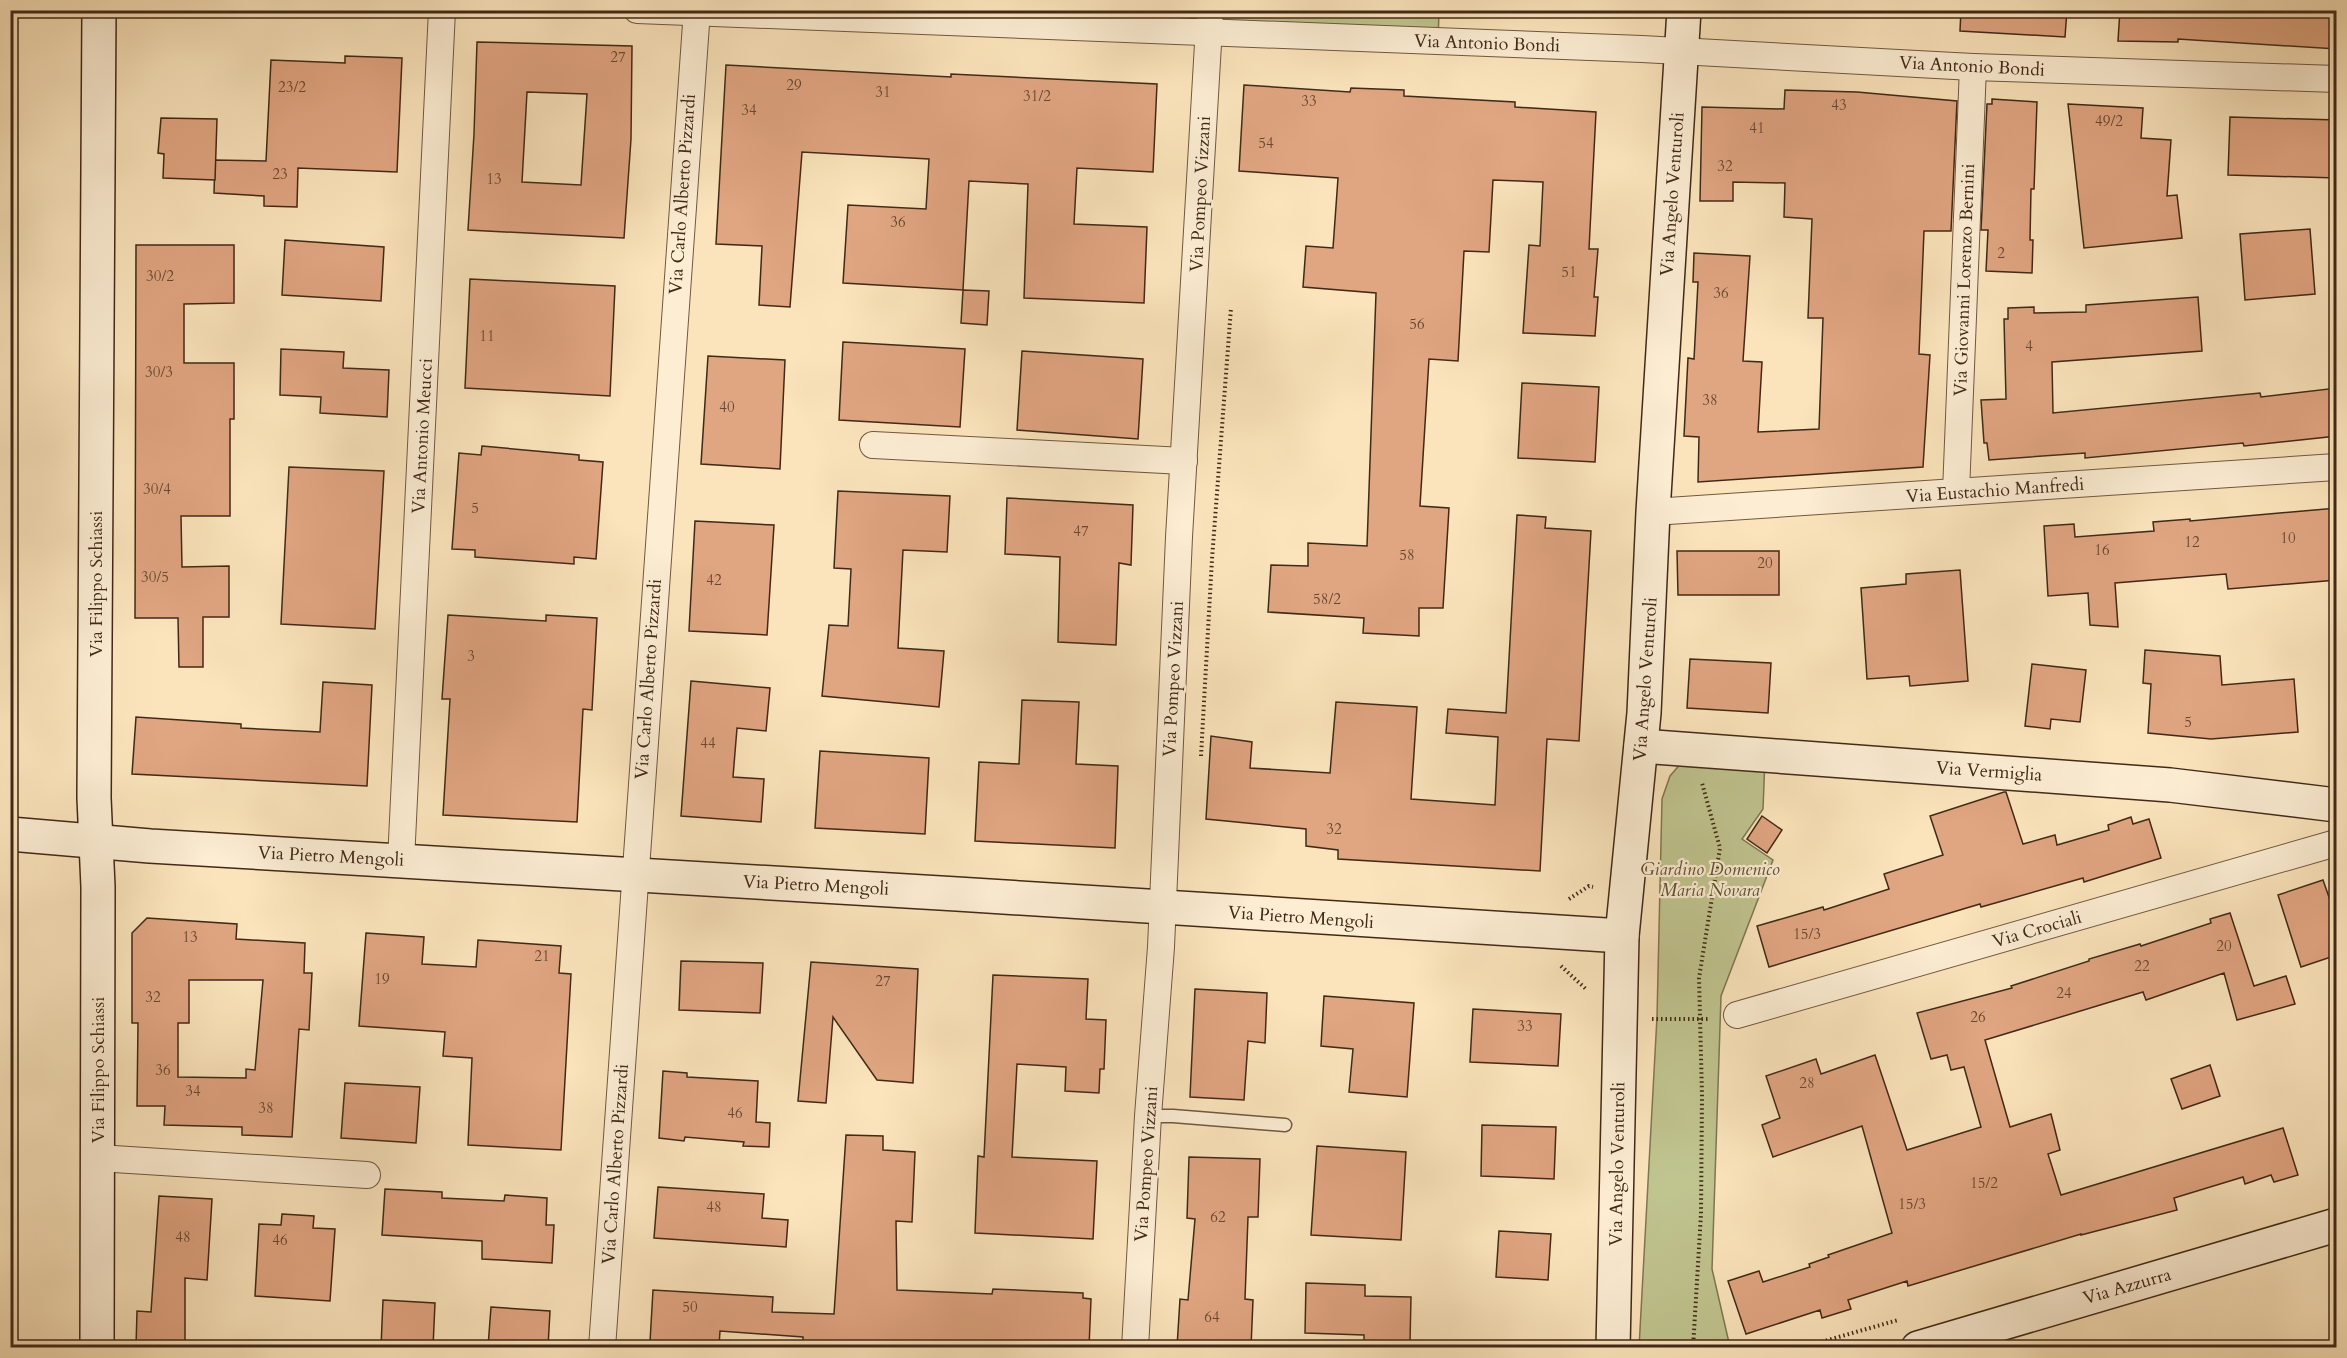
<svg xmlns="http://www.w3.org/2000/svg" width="2347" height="1358" font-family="Cardo,serif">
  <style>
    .green { fill: #c0c48f; stroke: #807653; stroke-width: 1.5 }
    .building { fill: #e0a581; stroke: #412917; stroke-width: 1.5; fill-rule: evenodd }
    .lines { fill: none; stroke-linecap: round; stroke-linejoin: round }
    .lane-casing { stroke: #705840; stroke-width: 15 }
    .street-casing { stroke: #705840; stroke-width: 28 }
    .secondary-casing { stroke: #412917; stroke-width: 36 }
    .path { stroke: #412917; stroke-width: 4; stroke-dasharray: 1.5 3; stroke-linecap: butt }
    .lane { stroke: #fcedd3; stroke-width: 12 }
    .street { stroke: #fcedd3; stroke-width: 26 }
    .secondary { stroke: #fcedd3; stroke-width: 33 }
    .labels { text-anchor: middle; stroke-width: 4.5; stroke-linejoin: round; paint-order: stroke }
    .number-label { font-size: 15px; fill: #694832 }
    .street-label { font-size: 18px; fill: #412917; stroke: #fcedd3 }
    .park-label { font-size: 18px; font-style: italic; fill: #615035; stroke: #fcedd3 }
  </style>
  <rect width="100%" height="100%" fill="#fbe4bc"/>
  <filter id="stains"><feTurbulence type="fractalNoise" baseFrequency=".00333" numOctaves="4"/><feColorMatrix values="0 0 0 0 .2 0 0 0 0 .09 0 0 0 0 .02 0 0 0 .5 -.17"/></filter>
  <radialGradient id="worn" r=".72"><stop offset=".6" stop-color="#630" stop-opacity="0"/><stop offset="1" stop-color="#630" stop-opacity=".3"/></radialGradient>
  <g class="green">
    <path d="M1210,11H1439L1438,42L1209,32Z"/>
    <path d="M1689,754L1765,758L1763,809L1742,839L1773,860L1721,996L1712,1269L1730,1347L1639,1348L1657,1017L1662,799L1670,776Z"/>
  </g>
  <g class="building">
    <path d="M1961,10H2067L2065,37L1960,31Z"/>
    <path d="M2120,10H2337V49L2178,39V42L2118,41Z"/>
    <path d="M477,42L632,46L631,139L624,238L468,230L474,134ZM527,92L587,94L581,185L522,182Z"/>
    <path d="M345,56L402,58L397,172L298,168L297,207L264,206V196L214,193L215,160L266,161L271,60L345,63Z"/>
    <path d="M726,65L951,77V74L1157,84L1153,172L1077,168L1074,224L1147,227L1144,303L1024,298L1028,184L969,181L963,290L843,283L848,205L926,209L929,159L802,152L790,307L759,305L762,246L716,244Z"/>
    <path d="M1244,85L1350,92L1351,88L1404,90V96L1515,102V107L1596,112L1589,249H1598L1594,297H1598L1595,336L1523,333L1529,245L1540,246L1543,182L1493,180L1489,252L1464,251L1458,361L1429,359L1420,506L1449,508L1443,608H1419V636L1363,633L1364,618L1268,612L1271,565L1308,566V543L1367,546L1376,293L1303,287L1306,246L1333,248L1338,178L1239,171Z"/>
    <path d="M1785,90L1857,92L1957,101L1951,231H1924L1919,354L1930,355L1923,467L1698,482L1699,437L1684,436L1688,358L1694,359L1698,282H1693L1694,253L1750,256L1743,361L1762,362L1758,432L1819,429L1823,318H1808L1812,219L1784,217L1785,183L1733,182V201H1700L1702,107L1784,109Z"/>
    <path d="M1992,99L2037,102L2034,189H2031L2030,240H2033L2032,273L1986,271L1988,230H1981L1987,104H1992Z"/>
    <path d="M2068,104L2143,108L2141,138L2171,140L2167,196L2177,195L2182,238L2084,248Z"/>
    <path d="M2230,117L2337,120V178L2228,175Z"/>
    <path d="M161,118L217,119L215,180L163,178L164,154L158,153Z"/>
    <path d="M2310,229L2315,294L2245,300L2240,234Z"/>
    <path d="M285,240L384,247L381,301L282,295Z"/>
    <path d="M136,245H234V303L184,304V363H234V419H230V516H181L182,567L229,566V617H203V667H179L178,618H135Z"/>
    <path d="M470,279L615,286L610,396L465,388Z"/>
    <path d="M963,290L989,291L987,325L961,323Z"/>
    <path d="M2198,297L2202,351L2052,362L2053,413L2260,393L2261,397L2337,388V436L2244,446L2243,443L2085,458V453L1989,460L1987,443H1984L1981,400L2006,399L2004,319H2008V308L2034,307V313L2086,312V305Z"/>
    <path d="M843,342L965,349L960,427L839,420Z"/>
    <path d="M281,349L344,352L343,368L389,370L387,417L320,413L321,397L280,395Z"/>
    <path d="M1022,351L1143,359L1138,439L1017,430Z"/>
    <path d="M708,356L785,360L780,469L701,464Z"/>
    <path d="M1522,383L1599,387L1595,462L1518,458Z"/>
    <path d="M482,446L579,455V460L603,462L596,559L574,557V564L475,557V550L452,549L459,453L481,455Z"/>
    <path d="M289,467L384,471L375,629L281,624Z"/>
    <path d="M838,491L950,496L947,552L903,550L898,648L944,651L939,707L822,696L829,625L848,626L851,569L834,568Z"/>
    <path d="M1007,498L1133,505L1131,565L1119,563L1116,645L1058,642L1060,557L1005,554Z"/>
    <path d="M2337,508V580L2228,589L2226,574L2115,583L2118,627L2090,625L2088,593L2048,596L2044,526L2074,524L2075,537L2154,531L2153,522L2190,519V521Z"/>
    <path d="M1517,515L1546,517L1545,528L1591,531L1579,741L1547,739L1540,871L1338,859V850L1306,846V829L1206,819L1211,736L1252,742L1250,768L1330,773L1336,702L1417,707L1411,799L1495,805L1498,737L1446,733L1448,709L1506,713Z"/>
    <path d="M695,521L774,525L767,635L689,631Z"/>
    <path d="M1677,551H1779V595H1678Z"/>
    <path d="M1960,570L1968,681L1910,686L1909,676L1867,679L1861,588L1906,584V574Z"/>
    <path d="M448,615L546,621V615L597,618L592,710L583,709L577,822L443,815L450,699H442Z"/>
    <path d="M2145,650L2220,656L2222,685L2294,679L2298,732L2211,739L2148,733L2151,684L2143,683Z"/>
    <path d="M1690,659L1771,663L1768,713L1687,708Z"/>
    <path d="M2032,664L2086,670L2080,722L2051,719L2050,729L2025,726Z"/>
    <path d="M691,681L770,688L766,731L737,728L733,777L764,779L761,822L681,816Z"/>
    <path d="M323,682L372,685L367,786L132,774L136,717L241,724V728L320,732Z"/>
    <path d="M1022,700L1079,702L1076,764L1118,766L1115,848L975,841L979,762L1019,764Z"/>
    <path d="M820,751L929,758L925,834L815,828Z"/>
    <path d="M2004,792H2006L2023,844L2055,835L2057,845L2109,830L2108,825L2131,817L2133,824L2149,819L2161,858L2084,882L2083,878L1981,907L1980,904L1769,967L1757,926L1823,907L1824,910L1889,889L1884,874L1943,855L1930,816Z"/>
    <path d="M1762,816L1782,830L1767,853L1747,839Z"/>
    <path d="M2323,880L2337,920V955L2301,967L2278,895Z"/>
    <path d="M2230,913L2254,986L2286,976L2295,1004L2237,1020L2224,973L2146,1000L2143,992L1985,1040L2010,1127L2051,1114L2060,1150L2048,1154L2061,1195L2283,1128L2298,1175L2274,1182L2271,1175L2245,1184L2243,1177L2174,1198L2177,1210L2081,1235V1234L1908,1286L1907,1281L1848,1300L1851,1309L1822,1318L1820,1310L1746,1334L1728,1281L1759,1271L1763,1282L1810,1267L1809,1264L1829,1257L1828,1255L1892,1233L1862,1126L1773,1157L1762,1125L1780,1118L1766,1076L1816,1059L1821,1074L1875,1055L1907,1150L1981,1127L1964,1067L1951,1070L1947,1055L1931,1059L1917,1013L2012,988L2011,986L2089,961V959L2140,944L2141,946L2211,923L2210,919Z"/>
    <path d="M147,918L237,924L236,939L305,943L304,973H312L309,1030L299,1029L292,1137L242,1135V1127L164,1125L165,1106H137L138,1023H132V933ZM189,980H263L255,1070L246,1069V1078L178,1077V1023H189Z"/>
    <path d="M366,933L424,937L422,964L476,967L478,940L561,946L559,973L571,974L561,1150L468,1145L472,1058L443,1056L445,1032L359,1026Z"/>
    <path d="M681,961L763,963L760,1013L679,1010Z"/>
    <path d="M811,962L918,969L913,1083L877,1080L833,1017L826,1103L798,1101Z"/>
    <path d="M993,975L1088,979L1086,1019L1106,1020L1104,1069H1100L1099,1093L1065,1091L1066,1067L1017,1064L1012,1157L1097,1161L1093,1239L975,1233L978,1156L984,1157Z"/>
    <path d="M1195,989L1267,993L1265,1043L1248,1041L1244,1100L1190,1097Z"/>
    <path d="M1324,996L1414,1003L1407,1097L1349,1092L1353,1049L1321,1046Z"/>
    <path d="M1473,1009L1561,1014L1558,1066L1470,1062Z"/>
    <path d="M2210,1065L2220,1096L2182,1109L2171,1079Z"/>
    <path d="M663,1071L687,1073V1077L758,1081L756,1122L770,1123L769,1147L743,1146L744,1142L685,1137L684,1141L659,1138Z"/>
    <path d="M345,1083L420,1087L416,1143L341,1138Z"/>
    <path d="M1482,1125L1556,1127L1554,1179L1481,1176Z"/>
    <path d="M846,1135L883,1136V1150L915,1152L912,1222L896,1221L897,1290L992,1294L993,1289L1083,1293V1298L1091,1299L1089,1347H803V1337L720,1331L719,1346L650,1342L653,1290L773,1297L772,1312L834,1314Z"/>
    <path d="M1317,1146L1406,1152L1401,1240L1311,1235Z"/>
    <path d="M1189,1157L1260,1159L1258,1217H1248L1245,1299L1253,1300L1251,1347H1177L1180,1299L1188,1300L1195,1219L1187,1218Z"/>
    <path d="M658,1187L764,1194L762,1218L788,1220L786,1247L654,1238Z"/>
    <path d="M385,1189L442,1192V1198L504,1201L505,1195L547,1198L546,1225H554L552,1263L482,1259V1241L382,1235Z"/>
    <path d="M159,1196L212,1199L207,1280L185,1278V1347H136L137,1311L151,1312Z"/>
    <path d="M282,1214L314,1216L313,1228L335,1229L330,1301L255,1296L259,1224L281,1225Z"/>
    <path d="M1499,1231L1551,1234L1548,1280L1496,1277Z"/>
    <path d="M1306,1283L1365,1285V1296L1411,1297L1410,1342L1364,1341V1335L1305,1333Z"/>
    <path d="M383,1300L435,1303L433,1347H381Z"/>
    <path d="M491,1307L550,1311L548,1347H488Z"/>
  </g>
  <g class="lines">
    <defs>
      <path id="lane" d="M1148,1116H1173L1285,1125"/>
      <g id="street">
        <path d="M637,10L1642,49L1973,67L2336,79"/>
        <path d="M873,445L1184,461"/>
        <path d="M1956,492L1973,67"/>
        <path d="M1653,512L2336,467"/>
        <path d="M401,861L442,10"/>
        <path d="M1737,1015L2336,843"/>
        <path d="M98,1158L367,1175"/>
        <path d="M602,1348L697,10"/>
        <path d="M1135,1348L1148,1116L1161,947L1179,537L1210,10"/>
      </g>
      <g id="secondary">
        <path d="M1641,746L2170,785L2336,805"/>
        <path d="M10,834L150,846L957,894L1622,936"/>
        <path d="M97,1348L98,887L94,798L99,10"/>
        <path d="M1613,1348L1622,936L1644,713L1653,512L1684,10"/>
        <path d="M1918,1348L2336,1225"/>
      </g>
    </defs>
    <use href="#lane" class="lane-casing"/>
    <use href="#street" class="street-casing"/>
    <use href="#secondary" class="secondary-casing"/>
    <g class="path">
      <path d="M1201,756L1212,559L1231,308"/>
      <path d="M1569,899L1589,886L1593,887"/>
      <path d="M1561,966L1587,990"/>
      <path d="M1652,1019H1710"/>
      <path d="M1693,1348L1701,1214L1702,1095L1699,978L1720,848L1702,783"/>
      <path d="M1800,1348L1898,1320"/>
    </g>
    <use href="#lane" class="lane"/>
    <use href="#street" class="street"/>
    <use href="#secondary" class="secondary"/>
  </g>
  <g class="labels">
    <g class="number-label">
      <text x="618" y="62">27</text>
      <text x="794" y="90">29</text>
      <text x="292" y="92">23/2</text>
      <text x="883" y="97">31</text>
      <text x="1037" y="101">31/2</text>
      <text x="1309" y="106">33</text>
      <text x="1839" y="110">43</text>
      <text x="749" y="115">34</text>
      <text x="2109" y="126">49/2</text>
      <text x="1757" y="133">41</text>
      <text x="1266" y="148">54</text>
      <text x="1725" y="171">32</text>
      <text x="280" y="179">23</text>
      <text x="494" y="184">13</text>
      <text x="898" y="227">36</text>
      <text x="2001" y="258">2</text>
      <text x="1569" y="277">51</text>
      <text x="160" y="281">30/2</text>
      <text x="1721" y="298">36</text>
      <text x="1417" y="329">56</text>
      <text x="487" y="341">11</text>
      <text x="2029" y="351">4</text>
      <text x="159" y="377">30/3</text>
      <text x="1710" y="405">38</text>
      <text x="727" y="412">40</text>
      <text x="157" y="494">30/4</text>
      <text x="475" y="513">5</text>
      <text x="1081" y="536">47</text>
      <text x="2288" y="543">10</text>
      <text x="2192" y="547">12</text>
      <text x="2102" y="555">16</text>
      <text x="1407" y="560">58</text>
      <text x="1765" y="568">20</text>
      <text x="155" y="582">30/5</text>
      <text x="714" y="585">42</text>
      <text x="1327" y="604">58/2</text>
      <text x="471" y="661">3</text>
      <text x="2188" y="727">5</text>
      <text x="708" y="748">44</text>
      <text x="1334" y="834">32</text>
      <text x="1807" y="939">15/3</text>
      <text x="190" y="942">13</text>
      <text x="2224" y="951">20</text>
      <text x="542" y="961">21</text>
      <text x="2142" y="971">22</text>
      <text x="382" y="984">19</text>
      <text x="883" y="986">27</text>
      <text x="2064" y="998">24</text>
      <text x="153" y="1002">32</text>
      <text x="1978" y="1022">26</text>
      <text x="1525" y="1031">33</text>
      <text x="163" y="1075">36</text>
      <text x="1807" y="1088">28</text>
      <text x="193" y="1096">34</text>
      <text x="266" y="1113">38</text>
      <text x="735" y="1118">46</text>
      <text x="1984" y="1188">15/2</text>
      <text x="1912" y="1209">15/3</text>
      <text x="714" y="1212">48</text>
      <text x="1218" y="1222">62</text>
      <text x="183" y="1242">48</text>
      <text x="280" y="1245">46</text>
      <text x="690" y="1312">50</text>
      <text x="1212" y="1322">64</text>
    </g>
    <g class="street-label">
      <text transform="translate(1487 43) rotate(2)" y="6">Via Antonio Bondi</text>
      <text transform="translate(1972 66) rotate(3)" y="6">Via Antonio Bondi</text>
      <text transform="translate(682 194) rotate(-86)" y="6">Via Carlo Alberto Pizzardi</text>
      <text transform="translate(1200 194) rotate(-87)" y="6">Via Pompeo Vizzani</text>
      <text transform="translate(1672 194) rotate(-86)" y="6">Via Angelo Venturoli</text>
      <text transform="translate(1964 280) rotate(-88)" y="6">Via Giovanni Lorenzo Bernini</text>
      <text transform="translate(422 436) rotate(-87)" y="6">Via Antonio Meucci</text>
      <text transform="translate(1995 490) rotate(-4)" y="6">Via Eustachio Manfredi</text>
      <text transform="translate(96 584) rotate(-90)" y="6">Via Filippo Schiassi</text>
      <text transform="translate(648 679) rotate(-86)" y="6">Via Carlo Alberto Pizzardi</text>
      <text transform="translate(1173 679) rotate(-87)" y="6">Via Pompeo Vizzani</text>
      <text transform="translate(1645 679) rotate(-86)" y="6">Via Angelo Venturoli</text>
      <text transform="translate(1989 771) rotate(4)" y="6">Via Vermiglia</text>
      <text transform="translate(331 856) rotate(3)" y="6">Via Pietro Mengoli</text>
      <text transform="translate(816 885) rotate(3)" y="6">Via Pietro Mengoli</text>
      <text transform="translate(1301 917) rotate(4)" y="6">Via Pietro Mengoli</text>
      <text transform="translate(2037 929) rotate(-16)" y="6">Via Crociali</text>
      <text transform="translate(98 1070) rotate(-90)" y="6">Via Filippo Schiassi</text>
      <text transform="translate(615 1164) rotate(-86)" y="6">Via Carlo Alberto Pizzardi</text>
      <text transform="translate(1146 1164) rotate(-86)" y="6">Via Pompeo Vizzani</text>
      <text transform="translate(1617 1164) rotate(-89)" y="6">Via Angelo Venturoli</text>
      <text transform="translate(2127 1286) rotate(-16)" y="6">Via Azzurra</text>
    </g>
    <g class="park-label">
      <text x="1710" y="875">Giardino Domenico<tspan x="1710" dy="21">Maria Novara</tspan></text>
    </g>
  </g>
  <rect width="2347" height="1358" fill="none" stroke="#fbe4bc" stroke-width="36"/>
  <rect x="12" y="12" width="2323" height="1334" fill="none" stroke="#412917" stroke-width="3"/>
  <rect x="18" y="18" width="2311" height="1322" fill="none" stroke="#412917" stroke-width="1.5"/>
  <rect width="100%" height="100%" filter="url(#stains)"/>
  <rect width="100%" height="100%" fill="url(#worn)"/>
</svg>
